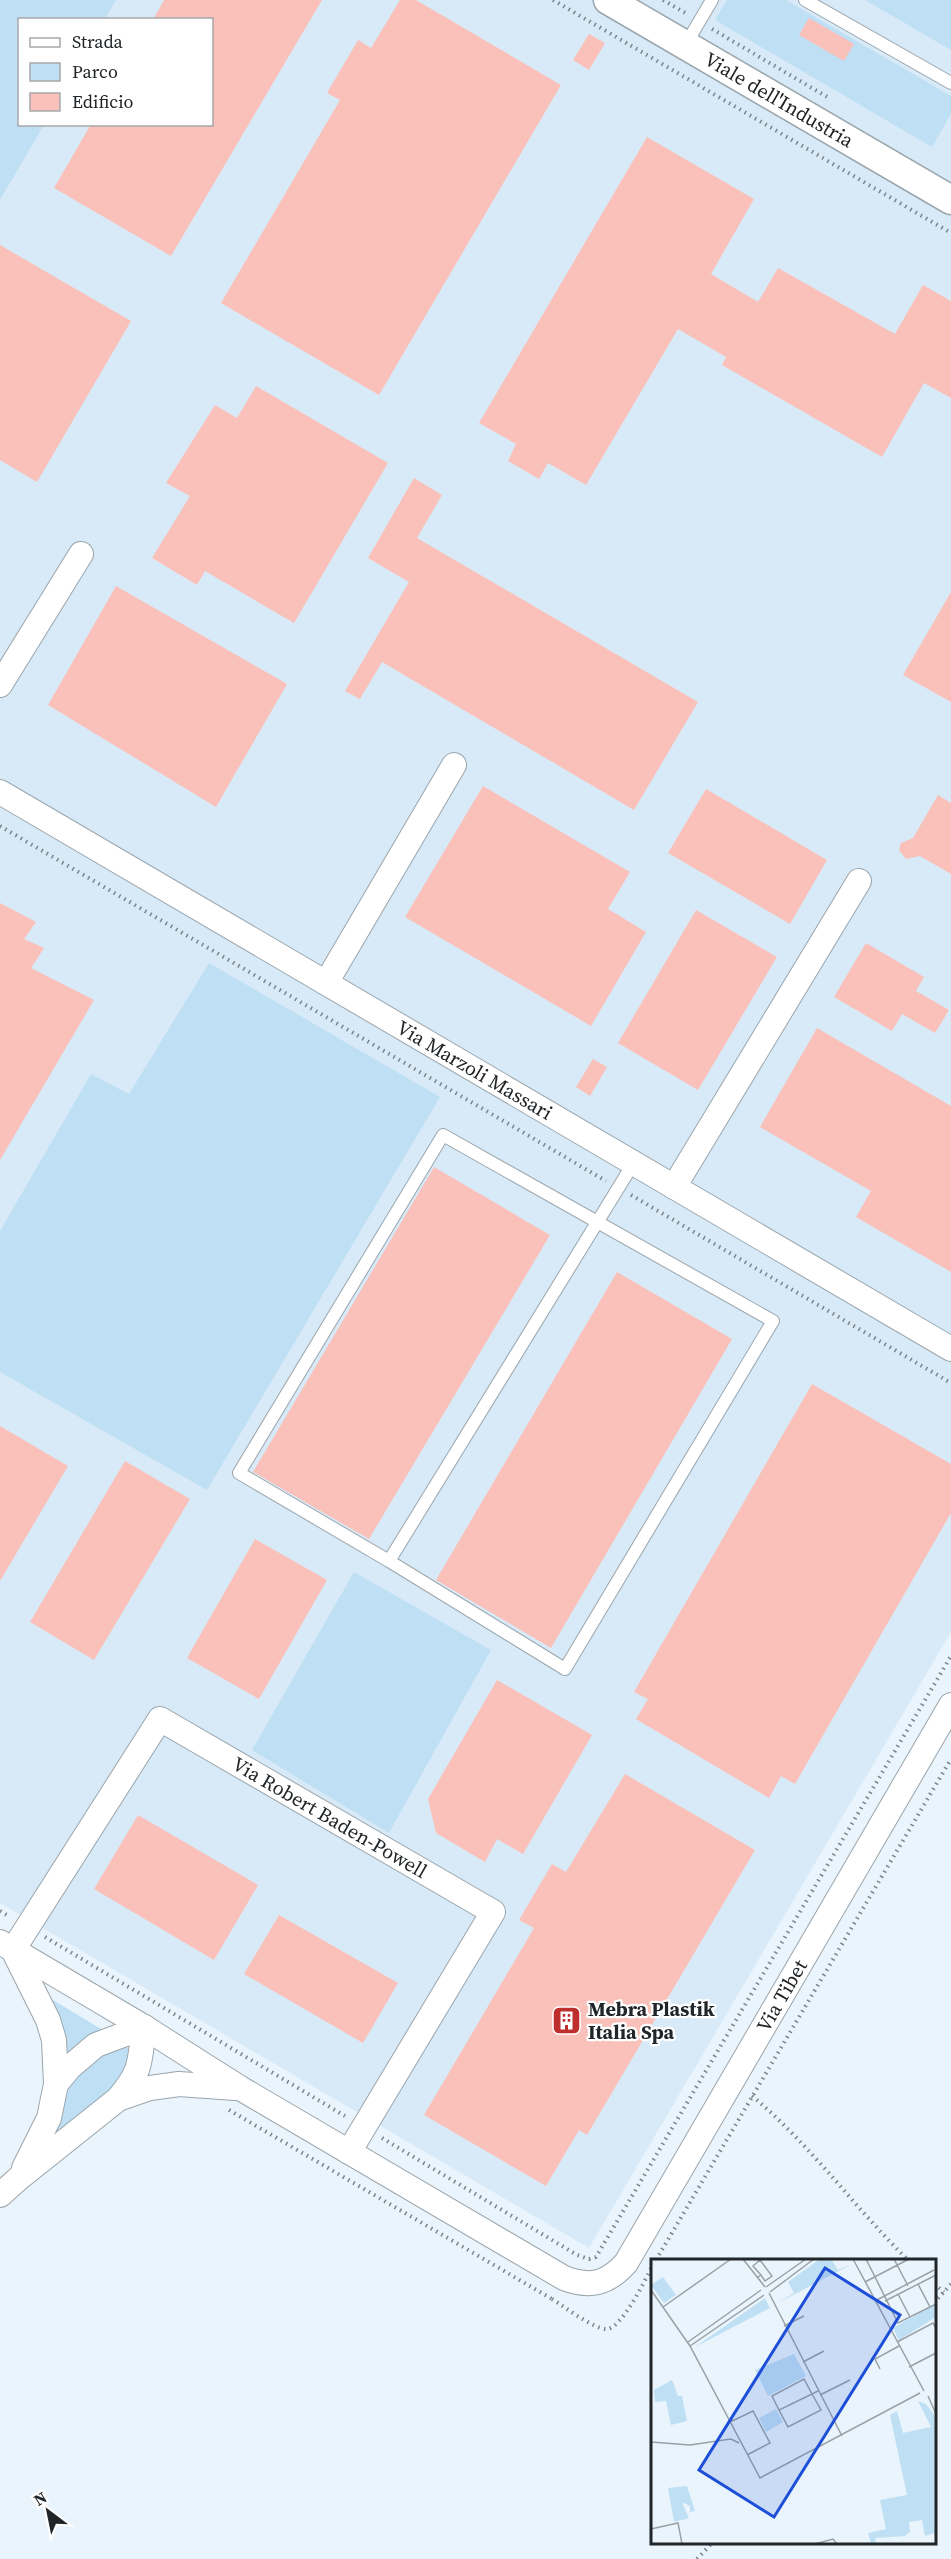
<svg xmlns="http://www.w3.org/2000/svg" width="951" height="2559" font-family="'Source Serif 4',serif">
  <style>
    .built { fill: #d8eaf7 }
    .green { fill: #bfdff4 }
    .building { fill: #fac1ba }
    .lines { fill: none; stroke-linecap: round; stroke-linejoin: round }
    .service-casing { stroke: #9aa5ac; stroke-width: 14 }
    .minor-casing { stroke: #9aa5ac; stroke-width: 26 }
    .tertiary-casing { stroke: #9aa5ac; stroke-width: 31 }
    .path { stroke: #7d8489; stroke-width: 4; stroke-dasharray: 1.5 4.5; stroke-linecap: butt }
    .service { stroke: #fff; stroke-width: 12 }
    .minor { stroke: #fff; stroke-width: 24 }
    .tertiary { stroke: #fff; stroke-width: 28 }
    .labels { text-anchor: middle; stroke-width: 4.5; stroke-linejoin: round; paint-order: stroke }
    .street-label { font-size: 20px; fill: #212528; stroke: #fff }
    .poi-label { font-size: 20px; font-weight: bold; fill: #212528; stroke: #fff; text-anchor: start }
    .inset-road { fill: none; stroke: #99a1a7; stroke-width: 1.5 }
    .view { fill: #1d4ed8; fill-opacity: 0.15; stroke: #1d4ed8; stroke-width: 3 }
    .inset-edge { fill: none; stroke: #212528; stroke-width: 3 }
  </style>
  <rect width="100%" height="100%" fill="#e9f4fc"/>
  <path class="built" d="M116,0H951V1632L589,2248L0,1903V200L44,125L212,124V20L105,19Z"/>
  <g class="green">
    <path d="M0,0H116L105,19L20,20V124L44,125L0,200Z"/>
    <path d="M727,0H786L951,96V114L932,147L715,20Z"/>
    <path d="M865,0H951V50Z"/>
    <path d="M209,963L440,1097L207,1490L0,1372V1231L91,1074L129,1094Z"/>
    <path d="M354,1572L491,1650L389,1833L252,1750Z"/>
    <path d="M43,1994L111,2035L63,2066Z"/>
    <path d="M124,2046L130,2049V2073L53,2141C56,2113 61,2082 84,2063C94,2055 112,2051 124,2046Z"/>
  </g>
  <g class="building">
    <path d="M164,0H322L171,256L54,188L91,124H212V20H153Z"/>
    <path d="M400,0H416L561,85L379,395L221,303L340,100L327,93L358,40L371,48Z"/>
    <path d="M809,18L854,44L844,61L799,35Z"/>
    <path d="M589,34L605,43L589,70L573,60Z"/>
    <path d="M647,137L754,199L711,274L758,302L778,268L895,334L923,285L951,301V398L924,383L882,457L722,365L726,357L678,329L586,485L548,463L539,479L508,461L516,444L479,423Z"/>
    <path d="M0,245L131,321L37,482L0,460Z"/>
    <path d="M256,386L388,463L294,623L205,571L197,585L152,558L190,496L166,483L215,405L237,418Z"/>
    <path d="M414,478L442,495L417,538L698,702L634,810L382,662L360,699L345,691L409,582L368,558Z"/>
    <path d="M116,586L287,684L216,807L48,705Z"/>
    <path d="M951,592V702L903,675Z"/>
    <path d="M483,786L630,872L608,909L646,932L591,1026L405,917Z"/>
    <path d="M706,789L827,860L790,924L668,853Z"/>
    <path d="M938,795L951,803V874L920,856L906,859L899,850L901,843L913,838Z"/>
    <path d="M0,903L36,922L24,939L44,948L31,968L94,1000L0,1160Z"/>
    <path d="M696,910L777,957L698,1090L618,1043Z"/>
    <path d="M866,943L924,977L916,991L949,1010L935,1033L902,1014L892,1031L834,997Z"/>
    <path d="M817,1028L951,1106V1272L856,1217L871,1191L760,1127Z"/>
    <path d="M593,1059L607,1067L590,1096L576,1087Z"/>
    <path d="M434,1167L550,1235L369,1539L253,1472Z"/>
    <path d="M617,1272L732,1339L551,1648L436,1580Z"/>
    <path d="M812,1384L951,1464V1513L795,1784L781,1776L769,1798L636,1719L648,1699L634,1692Z"/>
    <path d="M0,1426L68,1466L0,1581Z"/>
    <path d="M125,1461L190,1499L94,1660L30,1622Z"/>
    <path d="M255,1539L327,1580L259,1699L187,1658Z"/>
    <path d="M497,1680L592,1735L523,1854L497,1839L485,1862L436,1833L428,1799Z"/>
    <path d="M625,1774L755,1850L587,2135L579,2130L546,2186L424,2115L534,1928L519,1920L552,1864L566,1872Z"/>
    <path d="M138,1815L258,1885L214,1960L94,1889Z"/>
    <path d="M279,1915L398,1983L363,2043L244,1974Z"/>
  </g>
  <g class="lines">
    <defs>
      <g id="service">
        <path d="M805,0L951,83"/>
        <path d="M686,44L712,0"/>
        <path d="M389,1561L239,1473L443,1135L773,1321L565,1669L389,1561L633,1164"/>
      </g>
      <g id="minor">
        <path d="M0,685L81,554"/>
        <path id="s1" d="M0,792L951,1349"/>
        <path d="M326,983L454,765"/>
        <path d="M674,1187L859,881"/>
        <path id="s2" d="M0,1942L144,2027L240,2088L564,2278C590,2288 607,2284 626,2263L951,1705"/>
        <path id="s3" d="M13,1950L160,1719L493,1912L349,2152"/>
        <path d="M13,1950L48,2020L54,2040L56,2084"/>
        <path d="M118,2099C143,2069 139,2063 144,2027"/>
        <path d="M24,2168L49,2118L56,2084L70,2067L96,2045L144,2027"/>
        <path d="M0,2195L19,2178L118,2099L150,2088L179,2084L235,2088"/>
      </g>
      <g id="tertiary">
        <path id="s4" d="M608,0L951,200"/>
      </g>
    </defs>
    <use href="#service" class="service-casing"/>
    <use href="#minor" class="minor-casing"/>
    <use href="#tertiary" class="tertiary-casing"/>
    <g class="path">
      <path d="M553,0L951,233"/>
      <path d="M663,0L687,14"/>
      <path d="M712,29L829,98"/>
      <path d="M0,826L606,1181"/>
      <path d="M631,1195L951,1383"/>
      <path d="M0,1911L10,1917"/>
      <path d="M45,1937L345,2116"/>
      <path d="M752,2096C810,2144 854,2207 908,2260"/>
      <path d="M229,2110L552,2299L553,2297"/>
      <path d="M382,2138L577,2255L589,2259L596,2257L951,1656"/>
      <path d="M656,2260L951,1759"/>
      <path d="M934,2284L944,2292"/>
      <path d="M552,2299C565,2307 592,2328 606,2329C621,2330 645,2280 652,2267"/>
      <path d="M934,2303L951,2284"/>
      <path d="M697,2559L713,2542"/>
    </g>
    <use href="#service" class="service"/>
    <use href="#minor" class="minor"/>
    <use href="#tertiary" class="tertiary"/>
  </g>
  <defs>
    <symbol id="building-square" viewBox="-11 -11 22 22"><rect x="-9" y="-9" width="18" height="18" rx="4" fill="#bd2e2d" stroke="#fff"/><path d="M-4-6H4V6H1V3H-1V6H-4ZM-2.5-4.3h1.7v1.8h-1.7ZM.8-4.3h1.7v1.8H.8ZM-2.5-1h1.7V.8h-1.7ZM.8-1h1.7V.8H.8Z" fill="#fff"/></symbol>
  </defs>
  <g fill-rule="evenodd">
    <use href="#building-square" x="550" y="2004" width="33" height="33"/>
  </g>
  <g class="labels">
    <g class="street-label">
      <text dy="7" stroke="none"><textPath href="#s4" startOffset="198">Viale dell'Industria</textPath></text>
      <text dy="7" stroke="none"><textPath href="#s1" startOffset="550">Via Marzoli Massari</textPath></text>
      <text dy="7" stroke="none"><textPath href="#s3" startOffset="470">Via Robert Baden-Powell</textPath></text>
      <text dy="7" stroke="none"><textPath href="#s2" startOffset="1035">Via Tibet</textPath></text>
    </g>
    <g class="poi-label">
      <text x="588" y="2016">Mebra Plastik<tspan x="588" dy="23">Italia Spa</tspan></text>
    </g>
  </g>
  <g transform="translate(651 2259)">
    <rect width="285" height="285" fill="#e9f4fc"/>
    <path d="M169,0H180L187,11L201,5L125,45L143,34L137,23ZM12,18L25,36L13,44L0,26ZM114,39L119,49L44,88ZM285,45V58L248,81L242,69ZM143,95L155,117L117,137L104,111ZM21,121L27,137H31L36,162L20,166L15,142L4,143L3,131ZM267,142L275,145L285,158V285L283,274L274,277L271,261L258,263L259,273L254,277L224,279L225,285H220L217,274L235,270L229,241L256,236L239,156L246,152L252,174L280,168ZM125,150L132,163L115,173L108,159ZM36,227L44,252L39,253V247L31,243L38,259L23,263L17,229Z" fill="#bfdff4"/>
    <path class="inset-road" d="M92,0L114,28M202,0L273,132M215,0L247,64L285,45M243,0L257,27M106,19L110,16L114,22L121,17L109,1L102,7L110,16M214,23L258,0M267,25L279,48M115,28L155,0M0,31L39,87L109,219L269,134M119,33L163,0M118,34L191,177M247,35L259,58M224,42L283,11M234,42L285,16M12,48L80,0M133,67L153,57M37,83L110,31M246,83L282,64L285,69M39,87L113,36M152,103L173,92M258,108L285,94M229,110L224,100L248,87M169,136L199,121M277,137L285,155M128,151L121,137L153,120L161,135L170,151L137,168L128,151L161,135L167,132M79,163L102,152L119,184L96,196M0,183L39,186L80,180L88,184M0,270L27,264L31,285M164,285L182,280L186,285"/>
    <path class="view" d="M174,9L249,56L123,258L48,211Z"/>
    <rect width="285" height="285" class="inset-edge"/>
  </g>
  <rect x="18" y="18" width="195" height="108" fill="#ffffff" stroke="#a6a8a9" stroke-width="1.5"/>
  <rect x="30" y="38" width="30" height="9" fill="#ffffff" stroke="#a6a8a9" stroke-width="1.5"/>
  <text x="72" y="48" font-size="18" fill="#212528">Strada</text>
  <rect x="30" y="63" width="30" height="18" fill="#bfdff4" stroke="#a6a8a9" stroke-width="1.5"/>
  <text x="72" y="78" font-size="18" fill="#212528">Parco</text>
  <rect x="30" y="93" width="30" height="18" fill="#fac1ba" stroke="#a6a8a9" stroke-width="1.5"/>
  <text x="72" y="108" font-size="18" fill="#212528">Edificio</text>
  <g transform="translate(48 2511) rotate(328)" stroke="#ffffff" stroke-width="4.5" paint-order="stroke">
  <path d="M0-4.5L10 22L0 15L-10 22Z" fill="#212528"/>
  <text y="-9" font-size="16" font-weight="bold" text-anchor="middle" fill="#212528">N</text>
  </g>
</svg>
